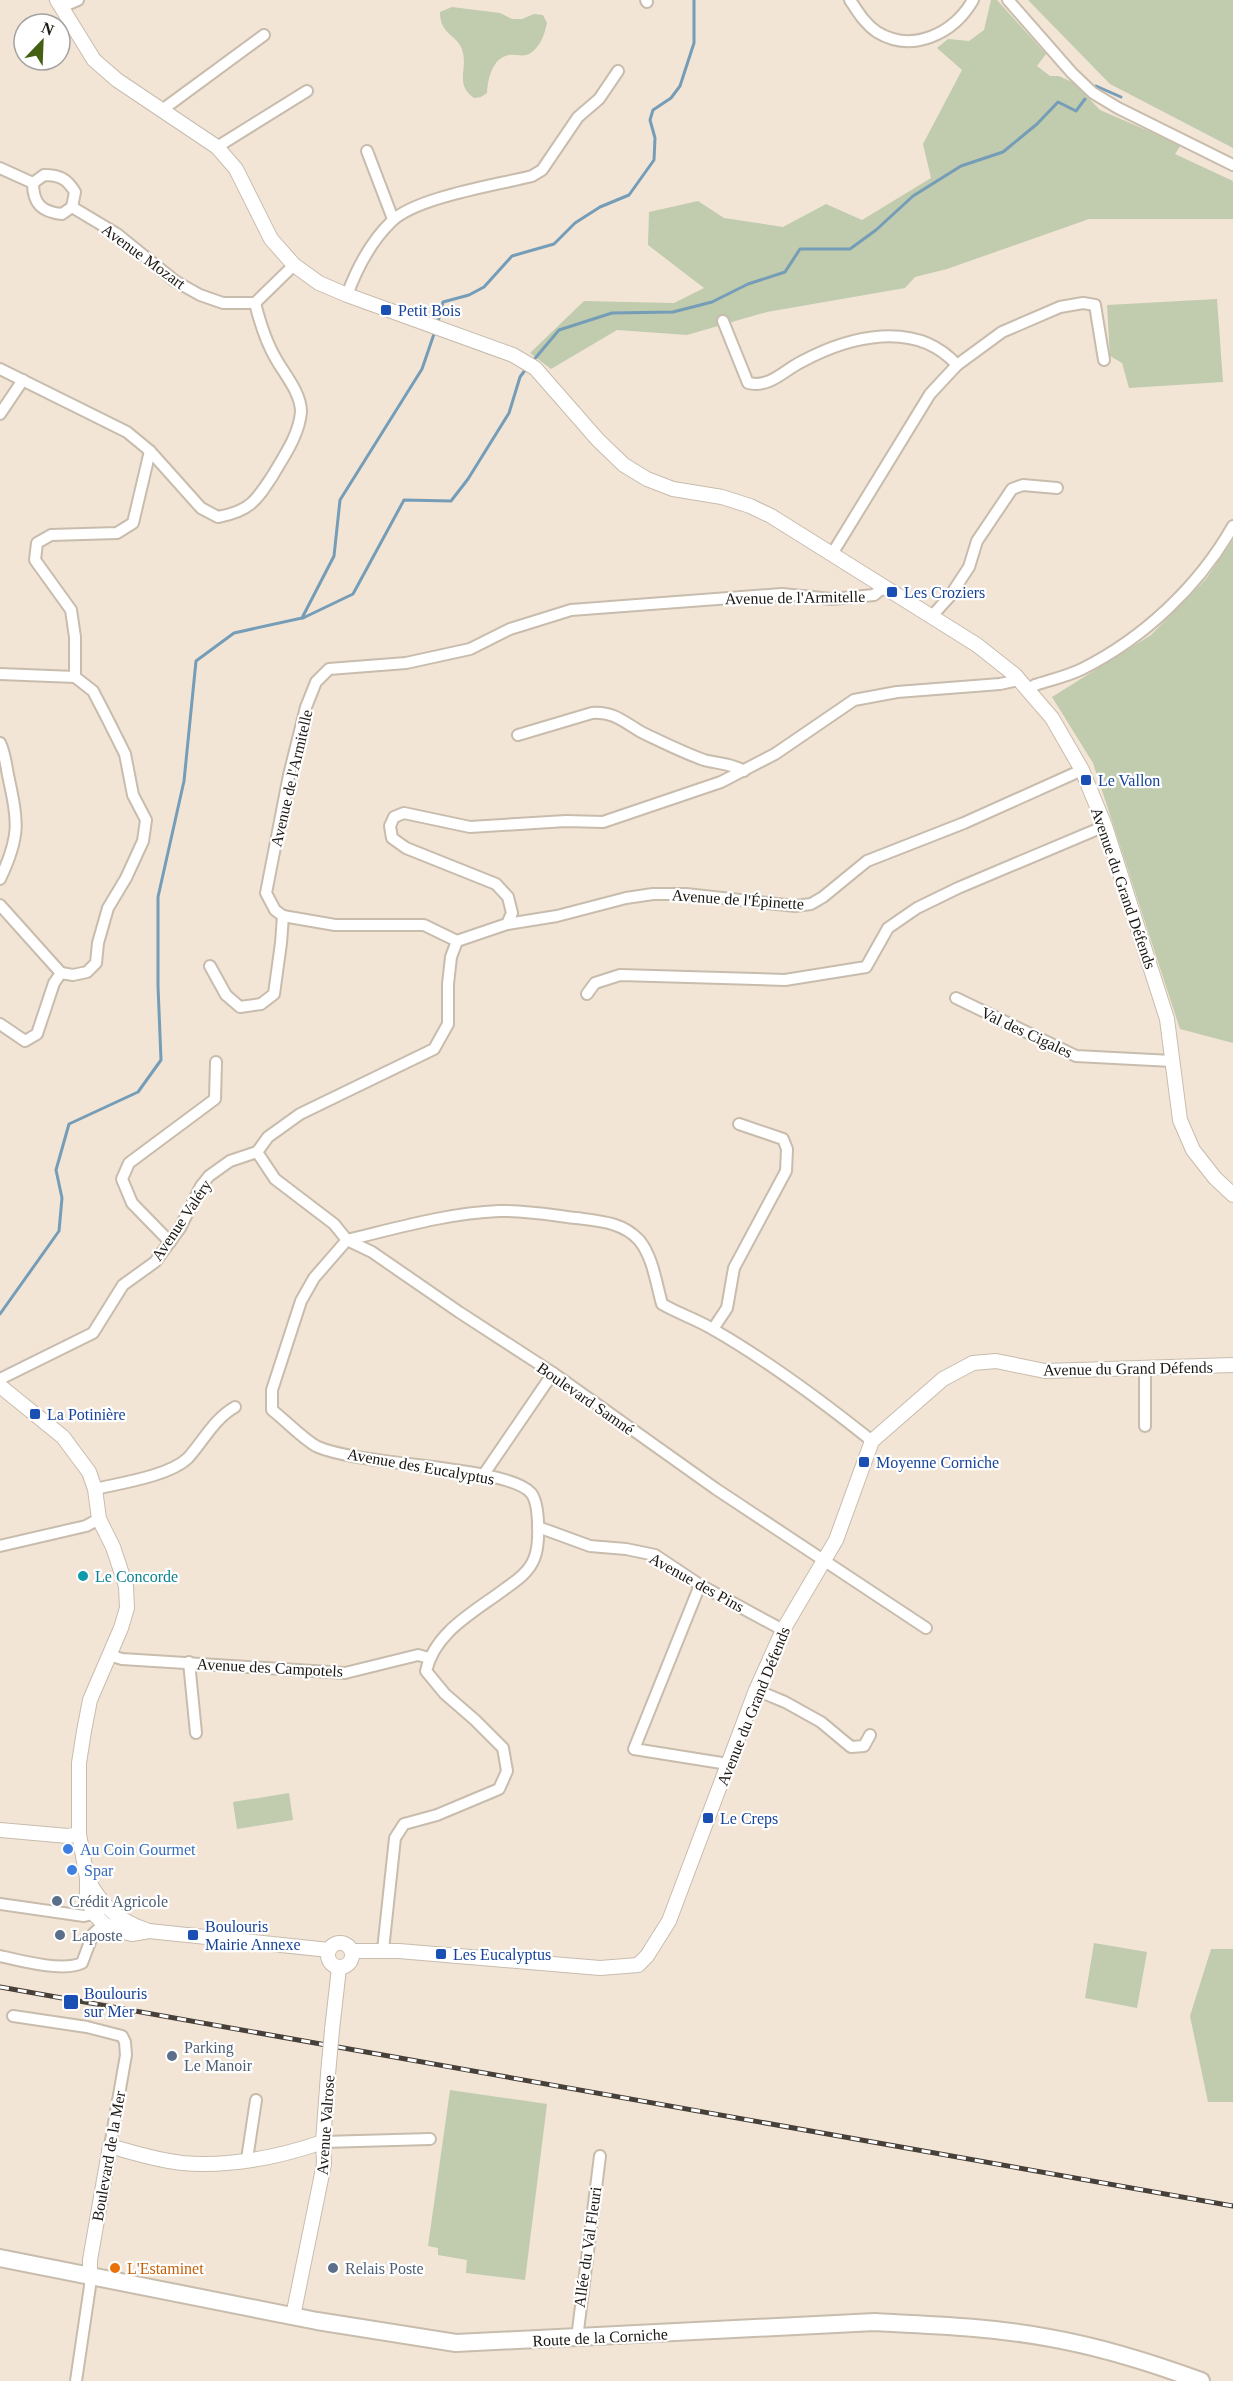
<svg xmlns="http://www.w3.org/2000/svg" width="1233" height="2381" font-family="'Times New Roman',serif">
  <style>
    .green { fill: #c1cbad }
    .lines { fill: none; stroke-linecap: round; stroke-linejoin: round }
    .stream { stroke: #759db8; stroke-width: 3 }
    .minor-casing { stroke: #c8bcad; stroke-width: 14 }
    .tertiary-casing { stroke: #c8bcad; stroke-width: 16 }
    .primary-casing { stroke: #c8bcad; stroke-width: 20 }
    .minor { stroke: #fff; stroke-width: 10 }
    .tertiary { stroke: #fff; stroke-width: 14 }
    .primary { stroke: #fff; stroke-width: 16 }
    .rail-casing { stroke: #474039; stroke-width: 5 }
    .rail { stroke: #fff; stroke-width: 3; stroke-dasharray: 9; stroke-linecap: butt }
    .tertiary-bridge-casing { stroke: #c8bcad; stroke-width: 16; stroke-linecap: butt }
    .tertiary-bridge { stroke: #fff; stroke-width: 14 }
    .transit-dot { fill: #1a4fb4; stroke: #fff; stroke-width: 2 }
    .culture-dot { fill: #0f9aa8; stroke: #fff; stroke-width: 2 }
    .shop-dot { fill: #3f7fe0; stroke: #fff; stroke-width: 2 }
    .service-dot { fill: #5c6f8a; stroke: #fff; stroke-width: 2 }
    .food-dot { fill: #e8710a; stroke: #fff; stroke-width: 2 }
    .labels { text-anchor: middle; stroke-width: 4.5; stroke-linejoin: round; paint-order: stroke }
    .street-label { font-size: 16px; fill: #1c1712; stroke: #fff }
    .transit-label { font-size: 16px; fill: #164399; stroke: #fff; text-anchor: start }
    .culture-label { font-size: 16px; fill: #0d838f; stroke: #fff; text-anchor: start }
    .shop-label { font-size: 16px; fill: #366cbe; stroke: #fff; text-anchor: start }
    .service-label { font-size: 16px; fill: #4e5e75; stroke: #fff; text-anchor: start }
    .food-label { font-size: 16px; fill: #c56008; stroke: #fff; text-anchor: start }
  </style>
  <rect width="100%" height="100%" fill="#f2e5d6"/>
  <g class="green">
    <path d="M991,0H997L1046,54L1037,66L1050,76H1059L1074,83L1100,110L1181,145L1175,154L1233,181V219H1089L947,269L915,277L905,288L767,312L687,335L617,330L551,369L530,353L584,301L674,303L704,288L648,245L649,212L698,201L724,218L783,227L826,204L862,220L931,178L923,144L962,70L937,48L948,39L969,41L984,30Z"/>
    <path d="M1028,0H1233V148L1110,84Z"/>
    <path d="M452,7L500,13L512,19H522L534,14L543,15L547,23C545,33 541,45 532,52C525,58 517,54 509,55C492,58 488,79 487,93L481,97L474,98C453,83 470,68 461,47C455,34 440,34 440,12Z"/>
    <path d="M1217,299L1223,382L1129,388L1122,363L1110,356L1107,305Z"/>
    <path d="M1233,540V1043L1180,1029L1093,763L1052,697L1151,635L1206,579Z"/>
    <path d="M289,1793L293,1820L237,1829L233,1802Z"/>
    <path d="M1094,1943L1147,1952L1137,2008L1085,1998Z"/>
    <path d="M1211,1949H1233V2102H1208L1190,2016Z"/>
    <path d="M450,2090L547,2104L525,2280L466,2273L467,2260L438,2255V2248L428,2246Z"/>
  </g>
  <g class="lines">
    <g class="stream">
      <path d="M1096,86L1121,97"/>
      <path d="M438,322L443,302L469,295L484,287L512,256L554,244L575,223L600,207L629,195L654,160L655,138L650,120L653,110L671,98L680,86L694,43V0"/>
      <path d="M532,362L559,330L612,313L673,312L712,302L748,284L785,272L800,249H850L876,230L913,196L961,166L1003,152L1037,124L1058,102L1076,111L1085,99"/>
      <path d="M303,618L353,594L404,500L451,501L468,479L509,413L520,377L526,369"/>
      <path d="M0,1314L59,1231L62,1198L56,1170L69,1124L138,1092L161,1060L158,986V897L184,781L196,661L234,633L302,618L334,556L340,500L422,369L435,331"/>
    </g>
    <defs>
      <g id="minor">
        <path d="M646,0L647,2"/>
        <path d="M850,0C858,12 865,24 877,32C913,54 954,33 973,0"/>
        <path d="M1008,0L1072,73L1093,93L1118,108L1233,165"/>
        <path d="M62,7L78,0"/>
        <path d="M162,110L264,35"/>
        <path d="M217,147L307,91"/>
        <path d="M367,151L393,219"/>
        <path d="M0,168L33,183"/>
        <path d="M44,175C60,175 67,179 75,192L72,207L62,214C42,212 33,204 33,183Z"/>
        <path d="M72,207L117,234L175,281L200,295L223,303H255"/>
        <path d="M347,295C357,268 371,241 392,221C417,197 497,185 532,176L542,170L578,117L599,99L618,71"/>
        <path d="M255,303L294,265"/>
        <path d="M723,321L748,383C770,388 783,371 801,362C849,336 916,319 957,365"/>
        <path d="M0,369L127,432L150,451L201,508L218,517C250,511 256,501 273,475C284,456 299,435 301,412C301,393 285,375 276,359C266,342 260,323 255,303"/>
        <path d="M0,414L23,380"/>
        <path d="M832,554L930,394L957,365L1002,332L1060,307L1083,303L1095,305L1104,360"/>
        <path d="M931,617L950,596L969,567L977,541L1012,489L1023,485L1057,488"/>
        <path d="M0,674L75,677"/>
        <path d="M75,677V637L71,610L35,560L37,543L51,535L117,533L133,523L150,451"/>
        <path d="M1029,689L1035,685C1050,680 1068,676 1082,669C1144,638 1199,586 1233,526"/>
        <path d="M518,735L592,713C614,711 625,723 643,733C662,742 684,753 704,760C718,764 731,763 744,771"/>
        <path d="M0,743C5,753 6,765 8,775C18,822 21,835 0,879"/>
        <path d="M0,905L61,973"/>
        <path d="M507,924L557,916L626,898L653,894H686L795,906L811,904L823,897L867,861L964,823L1082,770"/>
        <path d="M457,941L424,925H335L283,916L275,910L266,893L289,775L306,707L316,682L329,669L406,663L470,649L510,629L571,610L782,594L832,599L874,595L884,587"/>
        <path d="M210,966L226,995L240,1007L261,1004L274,994L281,943L283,916"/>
        <path d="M587,994L595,983L620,975L785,980L866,967L888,928L917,908L958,888L1105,826"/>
        <path d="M956,998L1076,1056L1172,1061"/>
        <path d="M0,1024L25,1041L37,1034L54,983L61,973L73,975L87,972L96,963L98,943L108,908L126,878L143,841L146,820L133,795L125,754L107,718L93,691L75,677"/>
        <path d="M347,1240L314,1278L301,1301L272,1390V1410C284,1419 306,1442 318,1447C362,1466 508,1466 531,1493C540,1504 540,1546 534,1559C529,1572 516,1581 506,1588C476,1611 435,1631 426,1671L445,1694L475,1720L503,1748L507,1771L499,1789L437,1815L404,1824L395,1838L383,1950"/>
        <path d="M347,1240C397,1228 448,1213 499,1211C524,1210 551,1215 576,1218C599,1221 622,1222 639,1240C653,1257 656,1283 662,1304C679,1314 699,1320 716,1331C771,1363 822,1401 872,1441"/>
        <path d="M170,1242L132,1203L122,1179L129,1163L215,1099L216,1062"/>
        <path d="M713,1329L727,1308L734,1268L786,1171L787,1149L783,1139L739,1124"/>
        <path d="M0,1379L93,1333L123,1285L155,1262L180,1228L201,1186L209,1176L230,1161L257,1152"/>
        <path d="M1145,1426V1370"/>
        <path d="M484,1474L553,1373"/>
        <path d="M95,1489C121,1483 169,1476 188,1458C204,1440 214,1419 235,1407"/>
        <path d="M538,1527L590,1546L626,1549L655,1555L700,1585L783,1630"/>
        <path d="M0,1546L86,1526L99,1519"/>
        <path d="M700,1585L634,1749L728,1764"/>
        <path d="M926,1628L716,1489L553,1373L459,1312L372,1252L347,1240L334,1224L275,1179L257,1152L268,1137L300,1114L434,1049L448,1024V984L451,957L457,941L507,924L512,913L508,897L496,884L406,848L392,838L390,826L394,817L404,813L470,827L566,821L603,822L721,782L775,754L854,700L897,692L1000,684L1019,680"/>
        <path d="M109,1655L122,1659L345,1673L418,1655L429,1658"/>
        <path d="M189,1662L196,1733"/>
        <path d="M756,1690L785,1702L821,1722L851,1747L864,1746L870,1735"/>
        <path d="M0,1904L84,1916L100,1912"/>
        <path d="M0,1956C21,1961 63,1972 82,1963L93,1934L104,1924"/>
        <path d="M13,2016L87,2027L122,2036L125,2042L126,2055L110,2146"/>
        <path d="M323,2142L430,2139"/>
        <path d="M247,2159L256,2100"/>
        <path d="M577,2338L600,2156"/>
        <path d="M76,2381L90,2286V2276"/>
      </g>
      <g id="tertiary">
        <path d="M57,0L94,60L117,80L217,147L236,169L271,239L294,265L319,283L347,295L513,355L535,368L598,440L624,465L647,479L673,489L722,497L750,506L771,516L977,645L1015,675L1052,718L1082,770L1105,826L1167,1019L1180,1120L1193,1150L1215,1178L1233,1195"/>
        <path d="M0,1386L63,1437L89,1472L95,1489L99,1519L113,1547L126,1586L127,1608L121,1628L90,1700L84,1731L79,1763V1834L87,1878V1895L93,1913L104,1924L123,1932L132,1934L149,1931L329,1950"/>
        <path d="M0,1830L68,1836L79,1834"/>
        <path d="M88,1880C102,1906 119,1921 146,1930"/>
        <circle cx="340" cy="1955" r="12"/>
        <path d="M352,1951H399L600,1968L638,1965L647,1956L669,1921L756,1690L783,1630L836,1540L872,1441L943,1379L973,1363L996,1361L1045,1371L1233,1365"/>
        <path d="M332,2030L339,1968"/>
        <path d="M90,2276V2260L110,2146C133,2153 157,2160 182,2163C228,2167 279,2157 323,2142"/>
        <path d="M293,2316L324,2164L323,2142L328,2074"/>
      </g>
      <path id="primary" d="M0,2258L317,2321L456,2343L875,2322C933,2325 992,2327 1050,2338C1101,2347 1152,2363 1201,2381"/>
    </defs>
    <use href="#minor" class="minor-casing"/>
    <use href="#tertiary" class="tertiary-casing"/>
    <use href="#primary" class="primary-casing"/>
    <use href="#minor" class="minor"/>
    <use href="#tertiary" class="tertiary"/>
    <use href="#primary" class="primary"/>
    <defs>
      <path id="rail" d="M0,1987L1233,2206"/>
    </defs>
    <use href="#rail" class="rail-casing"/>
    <use href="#rail" class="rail"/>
    <defs>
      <path id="tertiary-bridge" d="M328,2074L332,2030"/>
    </defs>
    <use href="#tertiary-bridge" class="tertiary-bridge-casing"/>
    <use href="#tertiary-bridge" class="tertiary-bridge"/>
  </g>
  <g class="transit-dot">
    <rect x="380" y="304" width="12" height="12" rx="3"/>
    <rect x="886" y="586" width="12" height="12" rx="3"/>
    <rect x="1080" y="774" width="12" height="12" rx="3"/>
    <rect x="29" y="1408" width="12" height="12" rx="3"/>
    <rect x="858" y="1456" width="12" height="12" rx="3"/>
    <rect x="702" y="1812" width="12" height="12" rx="3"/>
    <rect x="187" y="1929" width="12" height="12" rx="3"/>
    <rect x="435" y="1948" width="12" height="12" rx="3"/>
    <rect x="63" y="1994" width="16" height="16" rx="3"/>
  </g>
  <circle class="culture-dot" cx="83" cy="1576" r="6"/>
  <g class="shop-dot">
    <circle cx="68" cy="1849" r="6"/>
    <circle cx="72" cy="1870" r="6"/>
  </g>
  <g class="service-dot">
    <circle cx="57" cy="1901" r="6"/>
    <circle cx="60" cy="1935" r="6"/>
    <circle cx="172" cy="2056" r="6"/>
    <circle cx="333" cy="2268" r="6"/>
  </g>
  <circle class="food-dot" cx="115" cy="2268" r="6"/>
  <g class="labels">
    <g class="street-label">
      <text transform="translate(144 256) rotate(36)" y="6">Avenue Mozart</text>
      <text transform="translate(795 597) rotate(-1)" y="6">Avenue de l'Armitelle</text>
      <text transform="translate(291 778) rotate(-77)" y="6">Avenue de l'Armitelle</text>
      <text transform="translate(1124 888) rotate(71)" y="6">Avenue du Grand Défends</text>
      <text transform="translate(738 899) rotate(4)" y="6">Avenue de l'Épinette</text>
      <text transform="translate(1027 1032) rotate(25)" y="6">Val des Cigales</text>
      <text transform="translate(181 1220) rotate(-56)" y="6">Avenue Valéry</text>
      <text transform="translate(1128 1368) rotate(-1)" y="6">Avenue du Grand Défends</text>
      <text transform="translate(586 1398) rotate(35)" y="6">Boulevard Samné</text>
      <text transform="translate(421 1466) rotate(10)" y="6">Avenue des Eucalyptus</text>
      <text transform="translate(697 1582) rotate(29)" y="6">Avenue des Pins</text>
      <text transform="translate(270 1667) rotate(3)" y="6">Avenue des Campotels</text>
      <text transform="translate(753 1706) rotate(-68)" y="6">Avenue du Grand Défends</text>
      <text transform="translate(325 2125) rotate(-86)" y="6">Avenue Valrose</text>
      <text transform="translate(108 2156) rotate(-80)" y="6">Boulevard de la Mer</text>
      <text transform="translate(587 2247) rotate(-82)" y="6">Allée du Val Fleuri</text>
      <text transform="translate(600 2337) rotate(-3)" y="6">Route de la Corniche</text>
    </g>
    <g class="transit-label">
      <text x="398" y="316">Petit Bois</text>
      <text x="904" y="598">Les Croziers</text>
      <text x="1098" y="786">Le Vallon</text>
      <text x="47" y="1420">La Potinière</text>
      <text x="876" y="1468">Moyenne Corniche</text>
      <text x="720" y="1824">Le Creps</text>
      <text x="205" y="1932">Boulouris<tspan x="205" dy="18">Mairie Annexe</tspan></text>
      <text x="453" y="1960">Les Eucalyptus</text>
      <text x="84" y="1999">Boulouris<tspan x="84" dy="18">sur Mer</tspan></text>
    </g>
    <g class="culture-label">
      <text x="95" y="1582">Le Concorde</text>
    </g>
    <g class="shop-label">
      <text x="80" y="1855">Au Coin Gourmet</text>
      <text x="84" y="1876">Spar</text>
    </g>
    <g class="service-label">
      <text x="69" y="1907">Crédit Agricole</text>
      <text x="72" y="1941">Laposte</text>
      <text x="184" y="2053">Parking<tspan x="184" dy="18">Le Manoir</tspan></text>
      <text x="345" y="2274">Relais Poste</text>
    </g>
    <g class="food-label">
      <text x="127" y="2274">L'Estaminet</text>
    </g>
  </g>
  <g transform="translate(42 42) rotate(23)"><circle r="28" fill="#ffffff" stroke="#a4a2a0" stroke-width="1.5"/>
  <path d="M0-4.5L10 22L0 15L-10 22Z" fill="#436012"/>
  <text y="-9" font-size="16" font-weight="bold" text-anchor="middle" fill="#1c1712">N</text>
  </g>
</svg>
